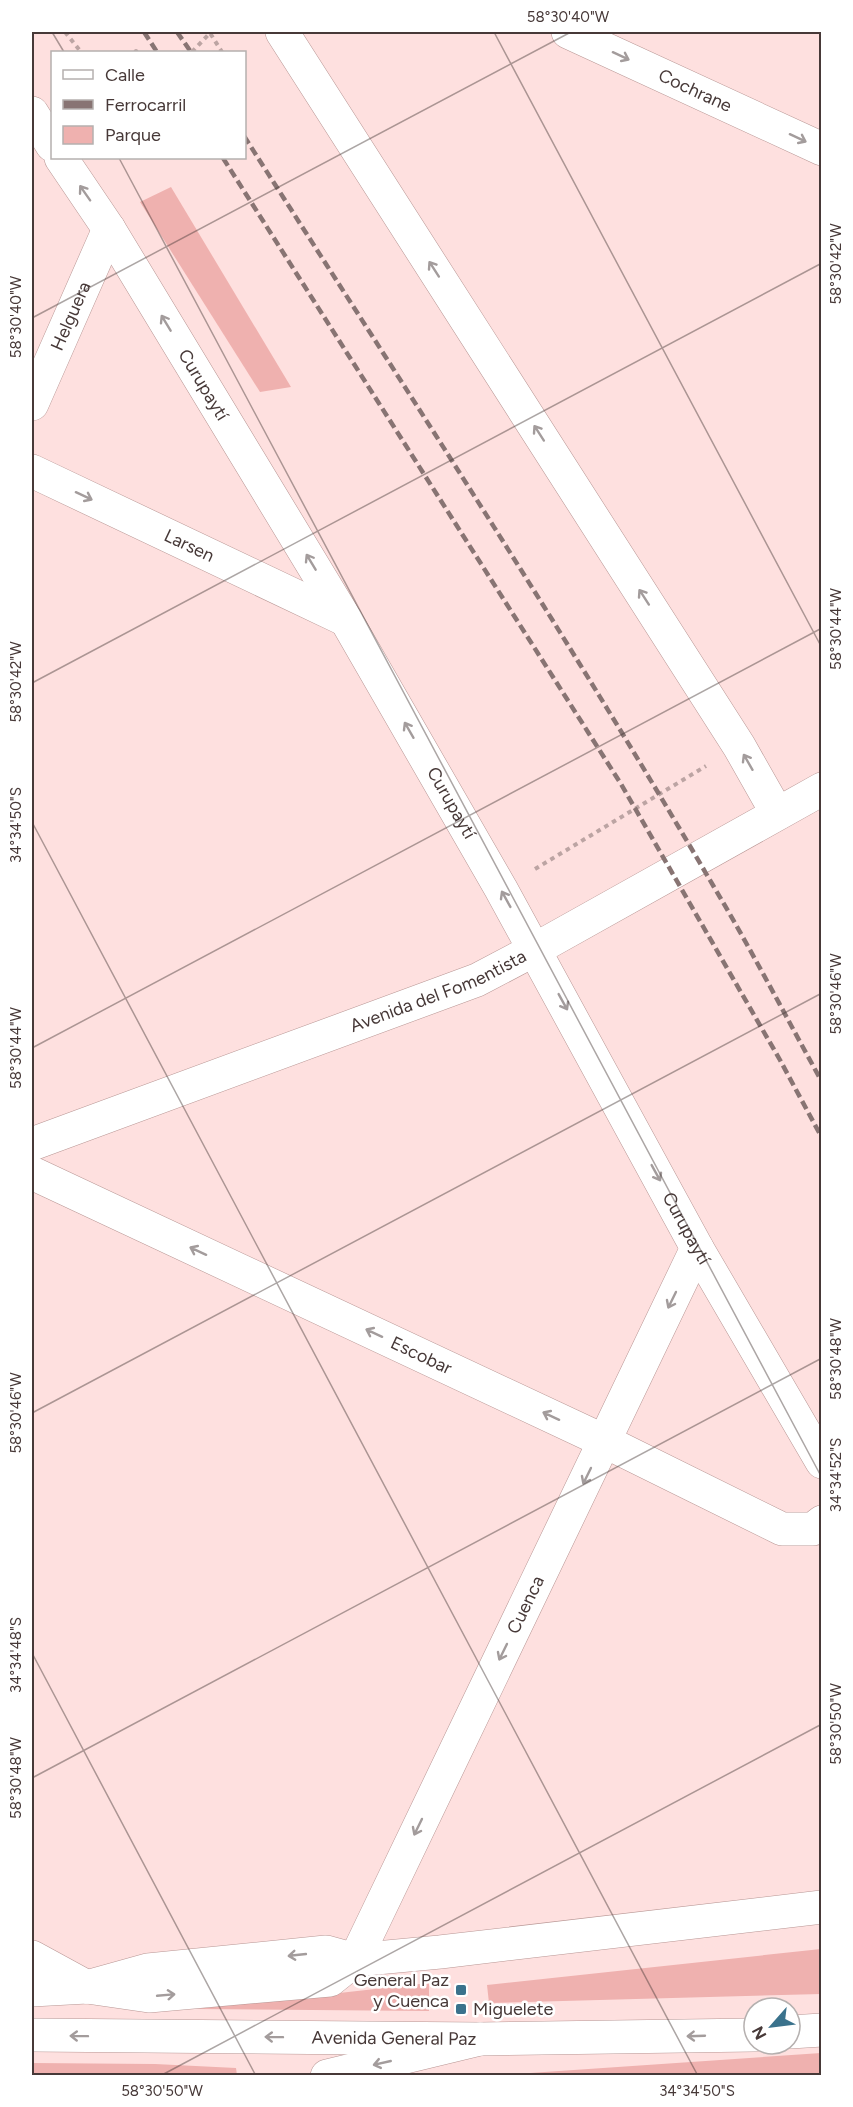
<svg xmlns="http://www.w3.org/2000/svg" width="853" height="2107" font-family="Figtree,sans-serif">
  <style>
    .green { fill: #efb1af }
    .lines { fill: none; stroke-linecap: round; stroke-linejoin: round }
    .minor-casing { stroke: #b89694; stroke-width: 34 }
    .tertiary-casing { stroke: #b89694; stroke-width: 34 }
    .motorway-casing { stroke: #b89694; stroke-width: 34 }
    .path { stroke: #bca4a3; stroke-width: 4; stroke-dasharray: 4.5 4.5; stroke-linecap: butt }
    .minor { stroke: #fff; stroke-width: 33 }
    .tertiary { stroke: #fff; stroke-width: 33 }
    .motorway { stroke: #fff; stroke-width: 33 }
    .rail { stroke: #887473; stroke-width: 4.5; stroke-dasharray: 9 4.5; stroke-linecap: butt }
    .oneway { stroke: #a39c9c }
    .ticks { fill: none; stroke: #473938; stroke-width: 1.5; stroke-opacity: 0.45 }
    .poi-dot { fill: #3a728c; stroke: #fff; stroke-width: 2 }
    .labels { text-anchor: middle; stroke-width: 5; stroke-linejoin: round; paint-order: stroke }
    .street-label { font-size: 18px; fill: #473938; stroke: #fff }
    .poi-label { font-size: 18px; fill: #473938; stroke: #fff; text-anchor: end }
    .neatline { fill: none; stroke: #473938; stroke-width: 2 }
    .ticks-label { font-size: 15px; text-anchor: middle; fill: #473938 }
  </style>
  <rect width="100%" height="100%" fill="#fee0df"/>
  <g class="green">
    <path d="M171,187L291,387L260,392L140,202Z"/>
    <path d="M821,1949V1994L489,2003L487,1985Z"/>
    <path d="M429,1983V2011L195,2009Z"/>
    <path d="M821,2053V2075H501Z"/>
    <path d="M32,2063L155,2064L236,2068L237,2075H32Z"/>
  </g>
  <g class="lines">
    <defs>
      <g id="minor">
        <path d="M282,32L739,746L777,813"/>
        <path id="s1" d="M568,32L822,149"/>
        <path d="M32,113L52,145"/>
        <path id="s2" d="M61,158L109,229L346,620L501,889L697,1248L822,1462"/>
        <path id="s3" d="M32,404L109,229"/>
        <path id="s4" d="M32,471L346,620"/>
        <path id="s5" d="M32,1173L604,1441L782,1529H813L822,1522"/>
        <path id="s6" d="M355,1960L697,1248"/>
      </g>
      <g id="tertiary">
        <path id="s7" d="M32,1144L477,980L534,950L822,789"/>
        <path d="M32,1957L87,1987"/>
        <path d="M87,1987L148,1970L326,1952L355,1960L440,1952L822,1907"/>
        <path d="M32,1990L87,1987L149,1996L330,1980L355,1960"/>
        <path d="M790,2032L822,2030"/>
        <path id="s8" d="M32,2035L480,2039L754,2035"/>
      </g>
      <path id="motorway" d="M327,2076L480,2039"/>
    </defs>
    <use href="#minor" class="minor-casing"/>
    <use href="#tertiary" class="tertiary-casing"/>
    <use href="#motorway" class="motorway-casing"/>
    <g class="path">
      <path d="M65,32L81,52"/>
      <path d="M135,52L136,51L137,52"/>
      <path d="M192,52L210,33L222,52"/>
      <path d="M535,869L706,766"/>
    </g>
    <use href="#minor" class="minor"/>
    <use href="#tertiary" class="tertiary"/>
    <use href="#motorway" class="motorway"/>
    <g class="rail">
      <path d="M144,32L157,52"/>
      <path d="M177,32L191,52"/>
      <path d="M244,136C403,385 565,632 714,887C752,951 786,1017 822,1082"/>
      <path d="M223,158L621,784L780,1060L822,1138"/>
    </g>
  </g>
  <defs><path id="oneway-shaft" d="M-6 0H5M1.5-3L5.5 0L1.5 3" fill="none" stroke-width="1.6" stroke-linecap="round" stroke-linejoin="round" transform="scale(1.5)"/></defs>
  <g class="oneway">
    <use href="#oneway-shaft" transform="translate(621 56) rotate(25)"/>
    <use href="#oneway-shaft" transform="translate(798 138) rotate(25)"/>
    <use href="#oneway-shaft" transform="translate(85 193) rotate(-125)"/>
    <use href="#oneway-shaft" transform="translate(434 269) rotate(-123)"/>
    <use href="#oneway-shaft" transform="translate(166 323) rotate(-121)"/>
    <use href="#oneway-shaft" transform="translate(539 433) rotate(-123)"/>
    <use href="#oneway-shaft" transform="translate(84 496) rotate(25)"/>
    <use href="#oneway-shaft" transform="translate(311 562) rotate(-121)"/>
    <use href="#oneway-shaft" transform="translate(644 597) rotate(-123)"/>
    <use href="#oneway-shaft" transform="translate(409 730) rotate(-120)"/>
    <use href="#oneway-shaft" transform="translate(748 762) rotate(-120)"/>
    <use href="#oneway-shaft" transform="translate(506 899) rotate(-119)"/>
    <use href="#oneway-shaft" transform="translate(563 1002) rotate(61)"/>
    <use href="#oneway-shaft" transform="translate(656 1173) rotate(61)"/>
    <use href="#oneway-shaft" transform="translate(198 1251) rotate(-155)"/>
    <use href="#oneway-shaft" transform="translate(672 1300) rotate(116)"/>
    <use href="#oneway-shaft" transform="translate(374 1333) rotate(-155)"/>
    <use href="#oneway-shaft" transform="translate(551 1416) rotate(-155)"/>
    <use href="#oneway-shaft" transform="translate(587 1476) rotate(116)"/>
    <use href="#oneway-shaft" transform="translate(503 1652) rotate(116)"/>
    <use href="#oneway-shaft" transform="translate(418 1827) rotate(116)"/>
    <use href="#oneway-shaft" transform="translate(297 1955) rotate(174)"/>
    <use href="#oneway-shaft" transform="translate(166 1995) rotate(-5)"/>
    <use href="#oneway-shaft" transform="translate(79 2036) rotate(-179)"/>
    <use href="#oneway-shaft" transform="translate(696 2036) rotate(178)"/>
    <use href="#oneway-shaft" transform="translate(274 2037) rotate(-179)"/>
    <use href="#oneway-shaft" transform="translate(382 2063) rotate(167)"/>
  </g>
  <path class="ticks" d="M52,32L64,52M494,32L822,648M119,158L822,1478M32,318L571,32M32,683L822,263M32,822L698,2076M32,1048L822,628M32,1413L822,993M32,1653L256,2076M32,1778L822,1358M160,2076L822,1724"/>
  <g class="poi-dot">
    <rect x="455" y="1984" width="12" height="12" rx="3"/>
    <rect x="455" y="2003" width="12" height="12" rx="3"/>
  </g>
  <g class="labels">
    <g class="street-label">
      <text dy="6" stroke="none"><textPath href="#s1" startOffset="140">Cochrane</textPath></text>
      <text dy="6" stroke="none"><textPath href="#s3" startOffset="96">Helguera</textPath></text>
      <text dy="6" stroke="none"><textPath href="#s2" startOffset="268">Curupaytí</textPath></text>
      <text dy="6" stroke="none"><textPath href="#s4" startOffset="174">Larsen</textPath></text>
      <text dy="6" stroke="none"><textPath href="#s2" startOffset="754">Curupaytí</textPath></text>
      <text dy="6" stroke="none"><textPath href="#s7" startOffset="434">Avenida del Fomentista</textPath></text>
      <text dy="6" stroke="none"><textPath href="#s2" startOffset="1240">Curupaytí</textPath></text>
      <text dy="6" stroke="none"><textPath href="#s5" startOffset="430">Escobar</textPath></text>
      <text dy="6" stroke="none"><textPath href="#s6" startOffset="394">Cuenca</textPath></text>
      <text dy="6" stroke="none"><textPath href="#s8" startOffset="362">Avenida General Paz</textPath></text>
    </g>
    <g class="poi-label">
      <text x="449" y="1986">General Paz<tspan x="449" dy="21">y Cuenca</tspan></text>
      <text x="473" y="2015" text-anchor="start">Miguelete</text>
    </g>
  </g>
  <rect width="853" height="2107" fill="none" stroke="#ffffff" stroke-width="66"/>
  <rect x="51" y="51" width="195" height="108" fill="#ffffff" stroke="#b5b0af" stroke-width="1.5"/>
  <rect x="63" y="70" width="30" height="9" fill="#ffffff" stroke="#b5b0af" stroke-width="1.5"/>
  <text x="105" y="81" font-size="18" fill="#473938">Calle</text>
  <rect x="63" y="100" width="30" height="9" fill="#887473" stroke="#b5b0af" stroke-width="1.5"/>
  <text x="105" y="111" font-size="18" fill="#473938">Ferrocarril</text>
  <rect x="63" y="126" width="30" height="18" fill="#efb1af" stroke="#b5b0af" stroke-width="1.5"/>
  <text x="105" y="141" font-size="18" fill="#473938">Parque</text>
  <g transform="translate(772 2026) rotate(242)"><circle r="28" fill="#ffffff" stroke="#b5b0af" stroke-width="1.5"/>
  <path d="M0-4.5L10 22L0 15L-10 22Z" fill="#3a728c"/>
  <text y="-9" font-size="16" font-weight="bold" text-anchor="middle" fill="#473938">N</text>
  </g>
  <rect x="33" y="33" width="787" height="2041" class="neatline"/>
  <g class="ticks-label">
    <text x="568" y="22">58°30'40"W</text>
    <text transform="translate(836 264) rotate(-90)" y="5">58°30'42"W</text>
    <text transform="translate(16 317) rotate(-90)" y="5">58°30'40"W</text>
    <text transform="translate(836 629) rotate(-90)" y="5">58°30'44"W</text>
    <text transform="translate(16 682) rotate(-90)" y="5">58°30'42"W</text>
    <text transform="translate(16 825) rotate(-90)" y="5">34°34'50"S</text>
    <text transform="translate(836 994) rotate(-90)" y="5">58°30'46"W</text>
    <text transform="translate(16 1048) rotate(-90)" y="5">58°30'44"W</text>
    <text transform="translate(836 1359) rotate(-90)" y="5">58°30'48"W</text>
    <text transform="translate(16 1413) rotate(-90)" y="5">58°30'46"W</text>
    <text transform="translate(836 1475) rotate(-90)" y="5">34°34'52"S</text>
    <text transform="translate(16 1655) rotate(-90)" y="5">34°34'48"S</text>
    <text transform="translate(836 1724) rotate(-90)" y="5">58°30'50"W</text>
    <text transform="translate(16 1778) rotate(-90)" y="5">58°30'48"W</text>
    <text x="162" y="2096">58°30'50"W</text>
    <text x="697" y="2096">34°34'50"S</text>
  </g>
</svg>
